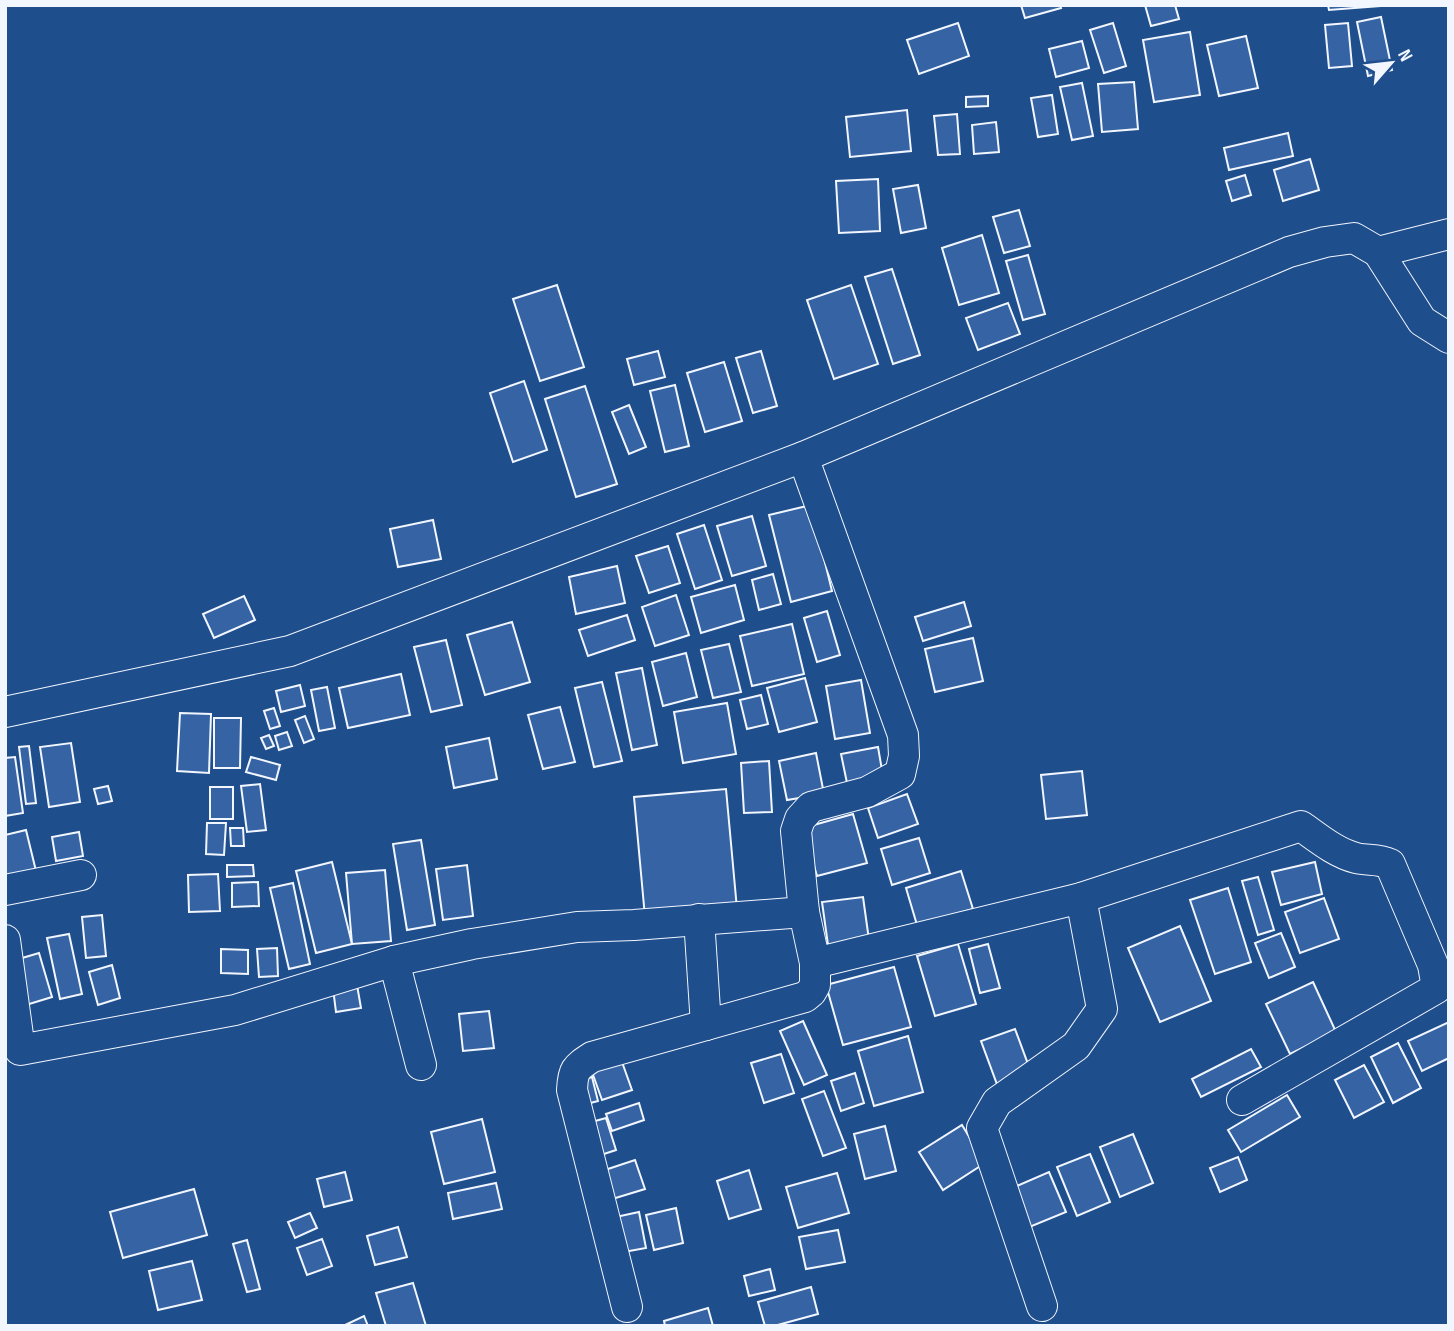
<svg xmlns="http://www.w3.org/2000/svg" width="1454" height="1331" font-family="'Sofia Sans Condensed',sans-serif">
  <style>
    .building { fill: #3563a3; stroke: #f2f6ff; stroke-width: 2 }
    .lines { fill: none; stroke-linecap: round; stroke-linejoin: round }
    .street-casing { stroke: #f2f6ff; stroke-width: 32 }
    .street { stroke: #1f4e8c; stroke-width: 30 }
  </style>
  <rect width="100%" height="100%" fill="#1f4e8c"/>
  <g class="building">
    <path d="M1021,5H1060L1061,8L1025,18Z"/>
    <path d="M1145,5H1175L1179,19L1151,26Z"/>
    <path d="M1328,5H1380V6L1329,10Z"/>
    <path d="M1381,17L1392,70L1368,76L1357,22Z"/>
    <path d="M958,23L969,56L919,74L907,40Z"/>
    <path d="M1113,23L1126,66L1104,73L1090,30Z"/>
    <path d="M1348,23L1352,66L1329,68L1325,25Z"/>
    <path d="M1190,32L1200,95L1154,102L1143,40Z"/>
    <path d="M1246,36L1258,88L1219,96L1207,45Z"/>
    <path d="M1082,41L1089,68L1056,77L1049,49Z"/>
    <path d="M1134,82L1138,129L1102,132L1098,84Z"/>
    <path d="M1082,83L1093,136L1072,140L1060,87Z"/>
    <path d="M1052,95L1058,134L1038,137L1031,98Z"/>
    <path d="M988,96V106L966,107V97Z"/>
    <path d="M907,110L911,151L850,157L846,117Z"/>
    <path d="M957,114L960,154L938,155L934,116Z"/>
    <path d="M996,122L999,152L974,154L972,125Z"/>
    <path d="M1288,133L1293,156L1229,170L1224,148Z"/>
    <path d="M1310,159L1319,190L1283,201L1274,170Z"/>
    <path d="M1245,175L1251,195L1232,201L1226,181Z"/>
    <path d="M878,179L880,231L839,233L836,181Z"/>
    <path d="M918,185L926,228L901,233L893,189Z"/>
    <path d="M1019,210L1030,246L1004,253L993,217Z"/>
    <path d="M982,235L999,293L959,305L942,248Z"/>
    <path d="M1028,255L1045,314L1023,320L1006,261Z"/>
    <path d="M892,269L920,355L893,364L865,277Z"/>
    <path d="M557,285L584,367L540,381L513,299Z"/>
    <path d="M851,285L878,364L834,379L807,300Z"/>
    <path d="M1008,303L1020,334L978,350L966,318Z"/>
    <path d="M658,351L665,377L634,385L627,359Z"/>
    <path d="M761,351L777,406L753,413L736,358Z"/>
    <path d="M724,362L742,421L705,432L687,373Z"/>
    <path d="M524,381L547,450L513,462L490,393Z"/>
    <path d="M675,385L689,446L665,452L650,391Z"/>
    <path d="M585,386L617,484L576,497L545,399Z"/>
    <path d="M629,405L646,447L629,454L612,412Z"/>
    <path d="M811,505L832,591L791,602L769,515Z"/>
    <path d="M752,516L766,566L732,576L717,526Z"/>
    <path d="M433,520L441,559L398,567L390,529Z"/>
    <path d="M704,525L722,580L695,589L677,534Z"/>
    <path d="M668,546L680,583L649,593L636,556Z"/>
    <path d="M617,566L625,603L576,614L569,577Z"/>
    <path d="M773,574L781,604L759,610L752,580Z"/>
    <path d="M735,585L744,620L701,633L691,597Z"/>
    <path d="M676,595L689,635L655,646L642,607Z"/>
    <path d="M244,596L255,620L214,638L203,614Z"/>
    <path d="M964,602L971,626L923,641L915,617Z"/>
    <path d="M827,611L840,655L817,662L804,618Z"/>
    <path d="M627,615L635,640L588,656L579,630Z"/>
    <path d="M512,622L530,682L485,695L467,635Z"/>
    <path d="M792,624L804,674L752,686L740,636Z"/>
    <path d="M973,638L983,681L935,692L925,649Z"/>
    <path d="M446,640L462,705L431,712L414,647Z"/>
    <path d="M729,644L741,692L713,698L701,650Z"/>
    <path d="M686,653L697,697L663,706L652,662Z"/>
    <path d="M642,668L657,745L632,750L616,673Z"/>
    <path d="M401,674L410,715L348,728L339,688Z"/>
    <path d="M805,678L817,722L779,732L767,688Z"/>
    <path d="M861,680L870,733L835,739L826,686Z"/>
    <path d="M602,682L622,761L594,767L575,688Z"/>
    <path d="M300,685L305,706L281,712L276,691Z"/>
    <path d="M327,687L335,728L319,731L311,690Z"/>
    <path d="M761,695L768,724L747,729L740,700Z"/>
    <path d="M727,703L736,754L683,763L674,712Z"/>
    <path d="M560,707L575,762L543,769L528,715Z"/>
    <path d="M274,708L280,726L270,729L264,711Z"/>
    <path d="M180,713L211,714L209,773L177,771Z"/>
    <path d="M305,716L314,739L304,743L295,720Z"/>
    <path d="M214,718H241L240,768H214Z"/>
    <path d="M287,732L292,746L279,750L275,736Z"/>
    <path d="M269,735L274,746L266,749L261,738Z"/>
    <path d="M489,738L497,779L454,788L446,747Z"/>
    <path d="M71,743L80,802L49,807L40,747Z"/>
    <path d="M29,746L36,803L26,804L19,747Z"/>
    <path d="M878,747L883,776L847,783L841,754Z"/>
    <path d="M816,753L824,794L787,800L779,761Z"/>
    <path d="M15,757L23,813L5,816V758Z"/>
    <path d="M251,757L280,765L276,780L246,772Z"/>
    <path d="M769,761L772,812L744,813L741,763Z"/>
    <path d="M1082,771L1087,815L1046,819L1041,775Z"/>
    <path d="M260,784L266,830L247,832L241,786Z"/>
    <path d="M108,786L112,801L98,804L94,789Z"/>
    <rect x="210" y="787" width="23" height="32"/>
    <path d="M726,789L737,909L645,917L634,797Z"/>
    <path d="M907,794L918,824L878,838L868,808Z"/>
    <path d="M853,814L867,863L817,876L803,828Z"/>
    <path d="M207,823H226L224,855L206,854Z"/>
    <path d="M230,828H243L244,846H231Z"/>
    <path d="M26,830L36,871L5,876V835Z"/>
    <path d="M79,832L83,856L56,861L52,837Z"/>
    <path d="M919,838L930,873L892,885L881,849Z"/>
    <path d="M421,840L435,925L407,930L393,844Z"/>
    <path d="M332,862L352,944L316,953L296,871Z"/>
    <path d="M1315,862L1322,894L1281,905L1272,872Z"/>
    <path d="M227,865H253L254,876L227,877Z"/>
    <path d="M467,865L473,916L443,920L436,869Z"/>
    <path d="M385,870L391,941L352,944L346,873Z"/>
    <path d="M961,871L973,909L917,925L906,888Z"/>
    <path d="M218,874L220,911L189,912L188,875Z"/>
    <path d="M1258,877L1274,930L1258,935L1242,881Z"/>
    <path d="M258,882L259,906L232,907V883Z"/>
    <path d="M293,883L310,964L289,969L270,888Z"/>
    <path d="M1228,888L1251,962L1215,974L1190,900Z"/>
    <path d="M863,897L869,940L828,945L822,902Z"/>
    <path d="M1324,898L1339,939L1300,953L1285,912Z"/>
    <path d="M102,915L106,956L86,958L82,917Z"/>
    <path d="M1180,926L1211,1001L1160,1022L1128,948Z"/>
    <path d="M1281,933L1295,967L1269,978L1255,943Z"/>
    <path d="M69,934L82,994L60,999L47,938Z"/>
    <path d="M958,944L976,1004L935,1016L917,956Z"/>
    <path d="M988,944L1000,988L980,993L969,949Z"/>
    <path d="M277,948L278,976L259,977L257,949Z"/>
    <path d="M221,949L248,950V974L221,973Z"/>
    <path d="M39,953L52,997L26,1005L12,961Z"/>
    <path d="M112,965L120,998L98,1005L89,972Z"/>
    <path d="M894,967L911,1027L843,1045L826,985Z"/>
    <path d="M1313,982L1336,1032L1290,1054L1266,1004Z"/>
    <path d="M357,985L361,1008L336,1012L333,988Z"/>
    <path d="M489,1011L494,1048L463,1051L459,1014Z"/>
    <path d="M803,1021L827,1075L804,1085L780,1031Z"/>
    <path d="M1449,1022V1058L1422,1071L1408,1041Z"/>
    <path d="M1015,1029L1032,1075L998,1087L981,1041Z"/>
    <path d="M908,1036L923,1092L874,1106L858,1051Z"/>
    <path d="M1398,1043L1421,1088L1393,1103L1371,1057Z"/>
    <path d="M1251,1049L1261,1067L1201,1097L1192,1079Z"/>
    <path d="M781,1054L794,1093L764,1103L751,1063Z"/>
    <path d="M622,1062L632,1090L602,1100L592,1072Z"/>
    <path d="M1364,1065L1384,1102L1354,1118L1335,1080Z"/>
    <path d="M855,1073L864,1103L841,1111L831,1081Z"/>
    <path d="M592,1077L598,1101L583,1105L577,1081Z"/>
    <path d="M824,1091L846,1148L823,1156L802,1099Z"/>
    <path d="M1287,1095L1300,1117L1241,1152L1228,1130Z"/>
    <path d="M639,1103L644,1120L612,1131L606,1114Z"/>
    <path d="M606,1118L616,1150L598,1156L588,1123Z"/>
    <path d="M482,1119L495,1172L444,1184L431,1132Z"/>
    <path d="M962,1125L985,1163L943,1190L919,1152Z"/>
    <path d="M885,1126L896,1171L865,1179L854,1134Z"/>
    <path d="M1133,1134L1153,1183L1120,1197L1100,1147Z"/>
    <path d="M1090,1154L1110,1202L1077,1216L1057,1167Z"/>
    <path d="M1238,1157L1247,1180L1220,1192L1210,1168Z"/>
    <path d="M635,1160L645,1189L609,1200L599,1172Z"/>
    <path d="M749,1170L761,1209L729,1219L717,1181Z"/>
    <path d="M345,1172L352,1200L324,1207L317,1179Z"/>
    <path d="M1049,1172L1066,1212L1027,1228L1010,1189Z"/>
    <path d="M837,1173L849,1213L798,1228L786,1187Z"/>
    <path d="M496,1183L502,1209L453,1219L448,1193Z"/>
    <path d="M194,1189L207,1235L123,1258L110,1212Z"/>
    <path d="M676,1208L683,1243L654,1250L646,1215Z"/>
    <path d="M639,1212L646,1248L618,1253L611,1218Z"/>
    <path d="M310,1213L317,1228L295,1238L288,1222Z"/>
    <path d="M398,1227L407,1257L375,1265L367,1236Z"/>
    <path d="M838,1230L845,1262L806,1269L799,1237Z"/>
    <path d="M322,1239L332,1266L307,1275L297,1248Z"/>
    <path d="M247,1240L260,1289L247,1292L233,1244Z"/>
    <path d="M192,1261L202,1300L158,1310L149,1271Z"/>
    <path d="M770,1269L775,1290L749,1296L744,1276Z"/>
    <path d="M413,1283L426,1326H386L376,1293Z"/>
    <path d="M811,1287L818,1314L774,1326H765L758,1302Z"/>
    <path d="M708,1308L713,1326H665L664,1321Z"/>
    <path d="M364,1316L368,1326H343Z"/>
  </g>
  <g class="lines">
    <defs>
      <g id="street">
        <path d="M1378,252L1449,234"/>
        <path d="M5,712L290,651L803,457L1289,252L1325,242L1354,238L1378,252L1422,321L1449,338"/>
        <path d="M5,890L81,875"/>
        <path d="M699,919L706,1025"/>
        <path d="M5,940L20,1050L235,1010L394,961L472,944L577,927L634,925L804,912"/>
        <path d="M394,961L421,1065"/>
        <path d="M815,963L1081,898L1301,826C1318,838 1336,853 1356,858C1368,861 1378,858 1390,864L1433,965L1437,988L1242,1100"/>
        <path d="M1042,1306L982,1128L997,1102L1076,1046L1102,1009L1081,898"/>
        <path d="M627,1307L572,1090C573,1070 575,1068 592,1057L805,997L811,992L815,985V963L804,912L796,831L800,819L811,807L867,792L900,774L904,756L903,735L803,457"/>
      </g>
    </defs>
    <use href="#street" class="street-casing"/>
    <use href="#street" class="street"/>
  </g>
  <rect width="1454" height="1331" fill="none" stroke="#f2f6ff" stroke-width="14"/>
  <g transform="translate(1391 63) rotate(62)" stroke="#1f4e8c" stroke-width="5" paint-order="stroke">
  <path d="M0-5L12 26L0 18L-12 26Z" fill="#f2f6ff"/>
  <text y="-10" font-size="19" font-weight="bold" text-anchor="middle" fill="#f2f6ff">N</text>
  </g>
</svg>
